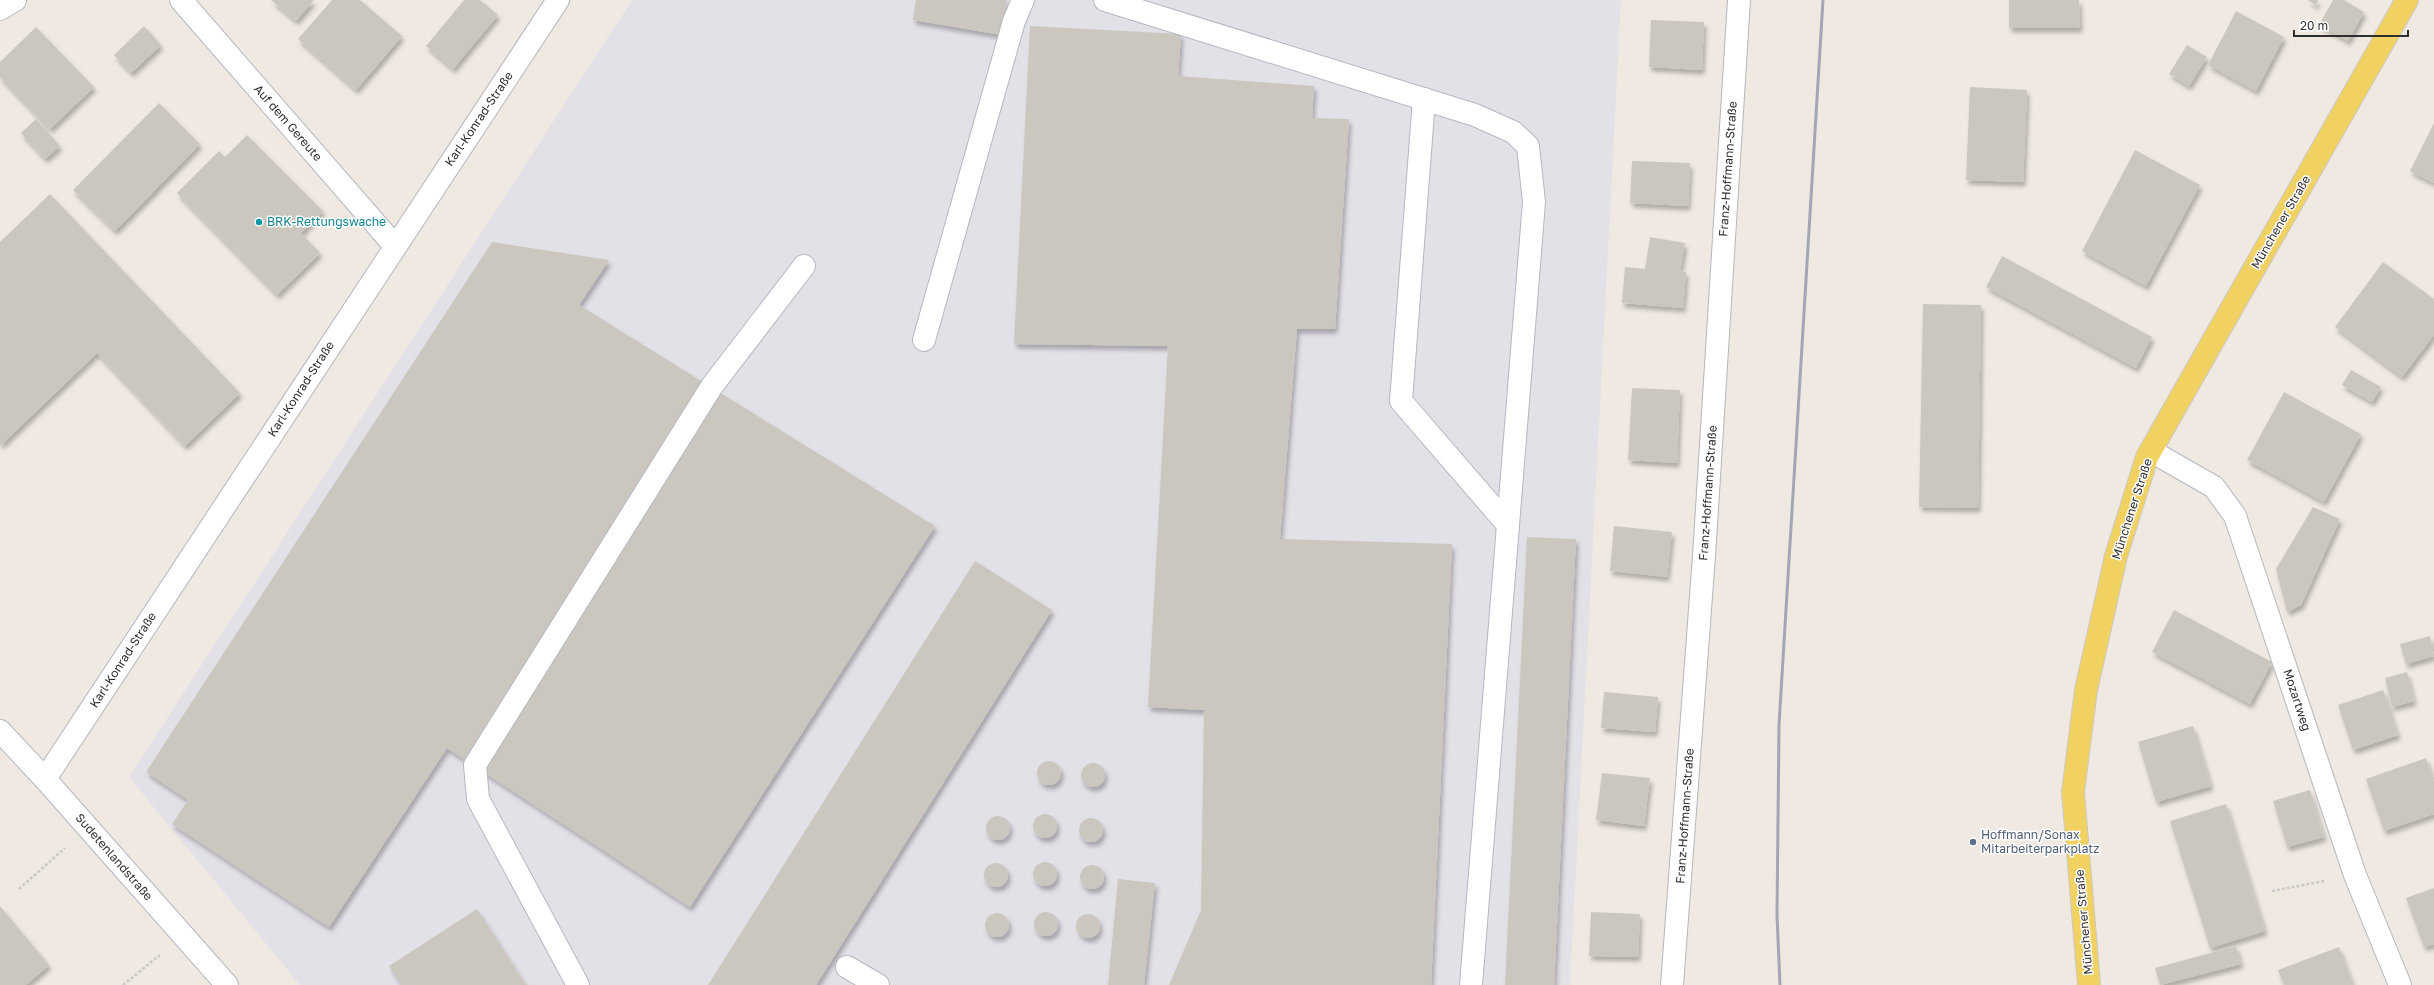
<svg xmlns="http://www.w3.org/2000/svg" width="2434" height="985" font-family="'Golos Text',sans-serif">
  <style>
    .industrial { fill: #e3e1e8 }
    .building { fill: #cbc7bf; filter: url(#shadow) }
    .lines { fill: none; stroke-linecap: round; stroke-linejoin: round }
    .minor-casing { stroke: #b4b7c1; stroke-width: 24 }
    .major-casing { stroke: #c9c9c9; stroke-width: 24 }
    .path { stroke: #c9c9c9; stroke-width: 2.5; stroke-dasharray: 3 2; stroke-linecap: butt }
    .minor { stroke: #fff; stroke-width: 22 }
    .major { stroke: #f2d163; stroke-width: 22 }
    .rail { stroke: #a3a6b8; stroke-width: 3 }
    .culture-dot { fill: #0f9aa8; stroke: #fff; stroke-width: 1.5 }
    .service-dot { fill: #5c6f8a; stroke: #fff; stroke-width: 1.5 }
    .labels { text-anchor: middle; stroke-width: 3; stroke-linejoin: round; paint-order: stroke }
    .street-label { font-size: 12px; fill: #2e2e2e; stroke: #fff }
    .culture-label { font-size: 12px; fill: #0d838f; stroke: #fff; text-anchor: start }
    .service-label { font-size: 12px; fill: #4e5e75; stroke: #fff; text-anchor: start }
  </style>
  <defs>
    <filter id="shadow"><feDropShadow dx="2.5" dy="4.5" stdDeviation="2" flood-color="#0004"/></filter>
  </defs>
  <rect width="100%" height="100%" fill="#efe9e1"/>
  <path class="industrial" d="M632,0H1621L1570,985H300L129,777Z"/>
  <g class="building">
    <path d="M271,0H314L296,21Z"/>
    <path d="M332,0H360L402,36L356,90L298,39Z"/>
    <path d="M464,0H480L498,15L453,69L426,46Z"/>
    <path d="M916,0H1007L1002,35L913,20Z"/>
    <path d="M2009,0H2079L2080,28H2009Z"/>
    <path d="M2307,0H2318L2316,5Z"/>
    <path d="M2333,0H2344L2364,12L2348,41L2319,25Z"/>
    <path d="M2236,11L2284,37L2256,91L2208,65Z"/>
    <path d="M1651,20L1704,22L1702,70L1649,67Z"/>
    <path d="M144,26L161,45L131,73L114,55Z"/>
    <path d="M1030,26L1181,34L1178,76L1314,86L1312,118L1349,119L1335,329H1297L1280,539L1452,544L1431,985H1169L1201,910L1204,710L1148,707L1168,346L1014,344Z"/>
    <path d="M36,27L94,87L50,129L0,77V62Z"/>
    <path d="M2187,45L2207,57L2189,86L2169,74Z"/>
    <path d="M1970,87L2027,90L2023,182L1966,180Z"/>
    <path d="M159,103L200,144L115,231L73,190Z"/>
    <path d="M36,119L60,146L45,159L21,133Z"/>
    <path d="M2434,123V183L2410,171Z"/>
    <path d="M247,135L323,211L301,233L320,253L277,295L177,193L219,151L225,157Z"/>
    <path d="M2135,150L2200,185L2146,286L2082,251Z"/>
    <path d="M1632,161L1690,163L1688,206L1630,203Z"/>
    <path d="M50,194L240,393L185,446L97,353L0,446V242Z"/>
    <path d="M1650,237L1685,243L1680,271L1686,272L1683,308L1622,303L1625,267L1645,269Z"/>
    <path d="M492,242L609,260L579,305L935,526L690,907L447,748L329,927L172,824L188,800L146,772Z"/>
    <path d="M2002,256L2152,337L2136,368L1986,287Z"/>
    <path d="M2383,262L2434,299V335L2402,377L2335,327Z"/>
    <path d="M1923,304L1981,305L1978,508L1919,507Z"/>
    <path d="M2351,370L2381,387L2372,402L2342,385Z"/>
    <path d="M1632,388L1680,390L1677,463L1628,460Z"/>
    <path d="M2284,392L2361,434L2324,502L2247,460Z"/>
    <path d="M2313,507L2340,519L2301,605L2287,612L2276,569Z"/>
    <path d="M1614,526L1672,532L1667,577L1610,571Z"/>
    <path d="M1527,537L1576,539L1554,985H1505Z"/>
    <path d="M975,561L1052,610L816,985H708Z"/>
    <path d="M2174,610L2272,662L2250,704L2152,652Z"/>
    <path d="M2430,636L2434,656L2406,664L2400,644Z"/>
    <path d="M2407,672L2414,701L2392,707L2385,678Z"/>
    <path d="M2383,690L2398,735L2353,750L2338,705Z"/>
    <path d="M1604,692L1658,697L1655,732L1601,728Z"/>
    <path d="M2193,726L2211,786L2156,802L2138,742Z"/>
    <path d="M2426,758L2434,782V814L2384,831L2366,779Z"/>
    <circle cx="1049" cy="773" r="12"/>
    <circle cx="1093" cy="775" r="12"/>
    <path d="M1602,773L1650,778L1644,826L1596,820Z"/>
    <path d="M2310,790L2324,837L2287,847L2273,801Z"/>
    <path d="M2226,804L2265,931L2210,948L2170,821Z"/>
    <circle cx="1045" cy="826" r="12"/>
    <circle cx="998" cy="828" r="12"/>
    <circle cx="1091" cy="830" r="12"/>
    <circle cx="1045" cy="874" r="12"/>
    <circle cx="996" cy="875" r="12"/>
    <circle cx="1092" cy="877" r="12"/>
    <path d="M1118,879L1155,883L1144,985H1108Z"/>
    <path d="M2434,888V944L2424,947L2406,898Z"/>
    <path d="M0,906L49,965L26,985H0Z"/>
    <path d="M477,909L526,985H402L389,966Z"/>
    <circle cx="1046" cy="924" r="12"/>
    <path d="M1591,912L1640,914L1638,957L1589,956Z"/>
    <circle cx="997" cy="925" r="12"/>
    <circle cx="1088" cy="926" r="12"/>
    <path d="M2236,946L2241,964L2160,985L2155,968Z"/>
    <path d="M2339,947L2353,985H2284L2278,970Z"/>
  </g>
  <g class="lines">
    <defs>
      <g id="minor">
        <path d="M181,0L395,246"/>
        <path d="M1105,0L1475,115L1513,132L1528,146L1534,202L1471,985"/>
        <path d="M0,9L15,0"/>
        <path d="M1424,99L1401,401L1508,525"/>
        <path d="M924,340L1014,21L1023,0"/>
        <path d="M2151,451L2214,487L2235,516L2355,875L2400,985"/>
        <path d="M0,731L45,779L227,985"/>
        <path d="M45,779L558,0"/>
        <path d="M847,967L878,985"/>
        <path d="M578,985L478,799L475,765L712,386L804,266"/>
        <path d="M1672,985L1704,556L1739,0"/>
      </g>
      <path id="major" d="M2089,985L2073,792L2086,690L2116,556L2147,457L2407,0"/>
    </defs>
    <use href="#minor" class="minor-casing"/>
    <use href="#major" class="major-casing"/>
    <g class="path">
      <path d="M19,889L65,848"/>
      <path d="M2272,891L2324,881"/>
      <path d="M123,985L160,955"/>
    </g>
    <use href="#minor" class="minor"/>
    <use href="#major" class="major"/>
    <path class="rail" d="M1780,985L1777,915L1779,725L1823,0"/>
  </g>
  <circle class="culture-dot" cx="259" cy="222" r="4"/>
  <circle class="service-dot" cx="1973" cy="842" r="4"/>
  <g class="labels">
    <g class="street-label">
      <text transform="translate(479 119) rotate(-56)" y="4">Karl-Konrad-Straße</text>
      <text transform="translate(288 123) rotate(49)" y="4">Auf dem Gereute</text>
      <text transform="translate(1728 169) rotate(-86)" y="4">Franz-Hoffmann-Straße</text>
      <text transform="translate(2281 222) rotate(-60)" y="4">Münchener Straße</text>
      <text transform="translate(301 389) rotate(-57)" y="4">Karl-Konrad-Straße</text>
      <text transform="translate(1708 493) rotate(-86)" y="4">Franz-Hoffmann-Straße</text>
      <text transform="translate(2132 509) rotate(-72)" y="4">Münchener Straße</text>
      <text transform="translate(123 660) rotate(-57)" y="4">Karl-Konrad-Straße</text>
      <text transform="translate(2297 700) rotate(72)" y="4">Mozartweg</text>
      <text transform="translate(1685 816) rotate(-86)" y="4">Franz-Hoffmann-Straße</text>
      <text transform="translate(114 857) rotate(49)" y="4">Sudetenlandstraße</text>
      <text transform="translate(2084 922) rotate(-95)" y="4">Münchener Straße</text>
    </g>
    <g class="culture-label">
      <text x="267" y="226">BRK-Rettungswache</text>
    </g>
    <g class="service-label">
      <text x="1981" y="839">Hoffmann/Sonax<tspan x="1981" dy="14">Mitarbeiterparkplatz</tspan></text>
    </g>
  </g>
  <path d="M2294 30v6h114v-6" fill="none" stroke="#2e2e2e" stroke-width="2"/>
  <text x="2300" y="30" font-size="12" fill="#2e2e2e" stroke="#ffffff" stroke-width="3" paint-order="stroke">20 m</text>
</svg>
